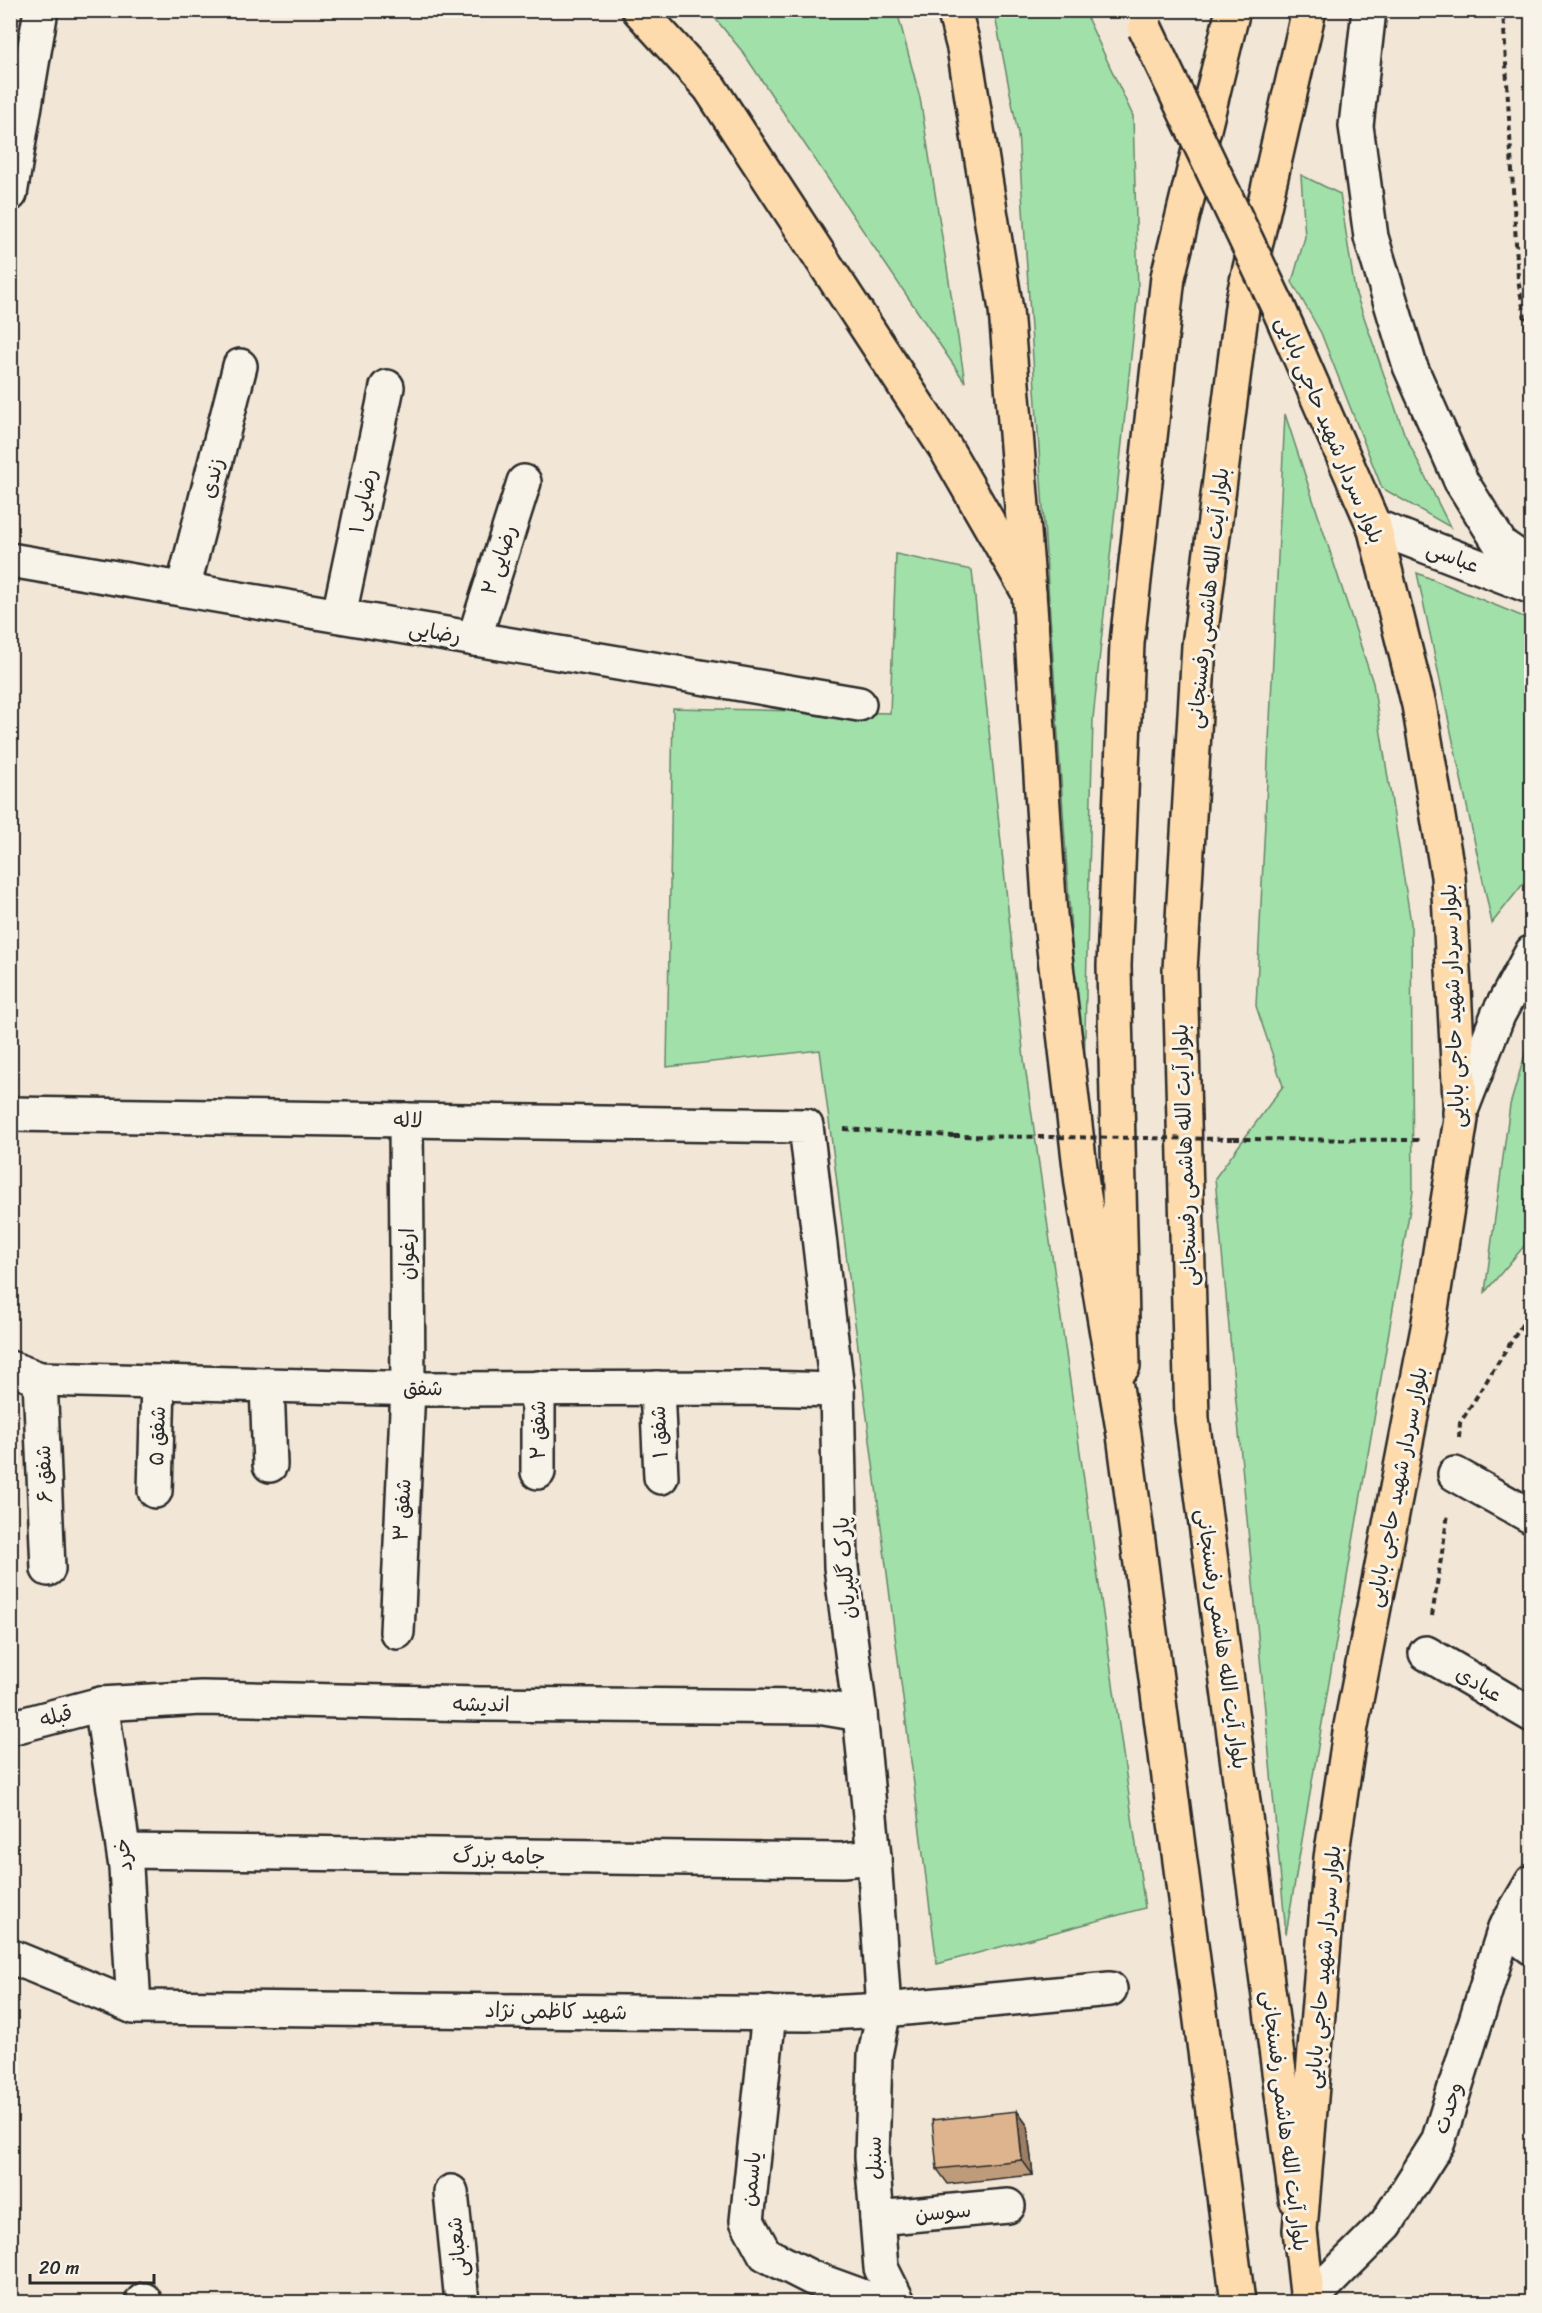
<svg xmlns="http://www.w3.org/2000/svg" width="1542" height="2313" font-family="Sriracha,'Playpen Sans Arabic',sans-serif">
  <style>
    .green { fill: #a1e0a9; stroke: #66866a; stroke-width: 1.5 }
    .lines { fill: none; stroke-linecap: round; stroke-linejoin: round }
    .minor-casing { stroke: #2b2b2b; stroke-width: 38 }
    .tertiary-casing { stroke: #2b2b2b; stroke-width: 38 }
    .secondary-casing { stroke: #2b2b2b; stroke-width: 38 }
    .primary-casing { stroke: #2b2b2b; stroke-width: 38 }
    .trunk-casing { stroke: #2b2b2b; stroke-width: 38 }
    .path { stroke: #2b2b2b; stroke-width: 4; stroke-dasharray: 6 4.5; stroke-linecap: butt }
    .minor { stroke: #f7f3e8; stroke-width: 33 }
    .tertiary { stroke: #f7f3e8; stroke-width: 33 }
    .secondary { stroke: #f7f3e8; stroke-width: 33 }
    .primary { stroke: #fedbac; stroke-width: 33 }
    .trunk { stroke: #fedbac; stroke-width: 33 }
    .trunk-bridge-casing { stroke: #2b2b2b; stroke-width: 38; stroke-linecap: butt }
    .path-bridge { stroke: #2b2b2b; stroke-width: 4; stroke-dasharray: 6 4.5; stroke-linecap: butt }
    .trunk-bridge { stroke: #fedbac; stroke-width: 33 }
    .wall { fill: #be9b7a; stroke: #2b2b2b; stroke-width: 1.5 }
    .shaded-wall { fill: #9b7e63; stroke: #2b2b2b; stroke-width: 1.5 }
    .building { fill: #ddb48e; stroke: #2b2b2b; stroke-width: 1.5 }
    .labels { text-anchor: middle; stroke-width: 6; stroke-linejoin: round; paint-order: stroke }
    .street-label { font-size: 21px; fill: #2b2b2b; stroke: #f7f3e8 }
  </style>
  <rect width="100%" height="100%" fill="#f2e6d6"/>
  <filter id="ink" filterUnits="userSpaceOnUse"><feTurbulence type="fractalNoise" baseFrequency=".0167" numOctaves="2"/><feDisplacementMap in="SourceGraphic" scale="12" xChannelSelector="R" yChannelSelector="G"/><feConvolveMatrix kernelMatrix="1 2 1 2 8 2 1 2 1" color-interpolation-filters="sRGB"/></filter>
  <g filter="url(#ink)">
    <g class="green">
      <path d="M709,11H897L920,98L965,382L742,51Z"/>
      <path d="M994,11H1084L1133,116L1138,290L1093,719L1083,1111L1018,133Z"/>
      <path d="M1301,175L1340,194L1355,291L1404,433L1450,527L1382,488L1321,333L1292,282L1305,237Z"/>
      <path d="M1285,414L1373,683L1411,923L1413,1191L1286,1934L1215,1178L1283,1086L1256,1006Z"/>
      <path d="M896,554L972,570L1024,1059L1145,1908L937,1964L820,1050L667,1067L673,708L890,713Z"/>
      <path d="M1417,573L1531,620V874L1492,923Z"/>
      <path d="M1531,1034V1238L1485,1292L1510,1105Z"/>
    </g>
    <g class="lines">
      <defs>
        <g id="minor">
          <path d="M10,560L859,704"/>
          <path d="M183,589L240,366"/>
          <path d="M339,615L387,387"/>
          <path d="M474,639L524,482"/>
          <path d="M10,1114L806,1126L837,1390L841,1567L860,1714L874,1857L884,2010L875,2055L872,2157L881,2268L898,2302"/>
          <path d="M10,1368L40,1379L423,1389L759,1388L837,1390"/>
          <path d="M40,1379L48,1569"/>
          <path d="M267,1385L270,1465"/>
          <path d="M538,1388V1472"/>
          <path d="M657,1388L661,1477"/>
          <path d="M1455,1474L1532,1517"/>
          <path d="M155,1491L158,1382"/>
          <path d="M397,1632L408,1388L406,1120"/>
          <path d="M1426,1653L1532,1715"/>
          <path d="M101,1704L126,1867L134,2007"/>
          <path d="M10,1728L101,1704L201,1698L479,1704L818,1707L860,1714"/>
          <path d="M124,1851L842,1860L874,1857"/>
          <path d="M1505,1928L1532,1948"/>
          <path d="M10,1956L134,2007L807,2014L884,2010L1110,1989"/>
          <path d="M769,2013L747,2221L765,2254L812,2278L878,2302"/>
          <path d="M451,2192L462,2302"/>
          <path d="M877,2218L1008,2206"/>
          <path d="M142,2302L144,2300"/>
          <path d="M1308,2302L1386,2224L1438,2142L1505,1928L1532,1882"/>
        </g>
        <path id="tertiary" d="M10,194L41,10"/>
        <g id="secondary">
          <path d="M1369,10L1356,126L1371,237L1410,366L1461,481L1501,545L1532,566"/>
          <path d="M1374,526L1532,587"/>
          <path d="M1460,1113L1498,1015L1532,952"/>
        </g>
        <g id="primary">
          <path d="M639,10L710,88L946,449L1029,593"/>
          <path d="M1123,1366L1114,966L1127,643L1168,277L1233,10"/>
          <path d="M1296,2199L1192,1419L1180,970L1199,646L1243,299L1309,10"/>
        </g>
        <g id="trunk">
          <path d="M954,10L964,48L1006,310L1030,606L1050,915L1082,1184L1124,1435L1238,2302"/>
          <path d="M1278,307L1374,526L1419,705L1448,876L1461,1119L1428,1328L1351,1726L1331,1858L1300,2230L1308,2302"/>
        </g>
      </defs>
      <use href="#minor" class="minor-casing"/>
      <use href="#tertiary" class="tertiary-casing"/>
      <use href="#secondary" class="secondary-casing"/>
      <use href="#primary" class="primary-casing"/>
      <use href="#trunk" class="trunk-casing"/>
      <g class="path">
        <path d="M1503,10L1518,279L1532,357"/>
        <path d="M844,1129L954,1136"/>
        <path d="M1234,1139L1420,1140"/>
        <path d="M1459,1438L1460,1423L1532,1309"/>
        <path d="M1432,1616L1448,1514"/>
      </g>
      <use href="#minor" class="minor"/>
      <use href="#tertiary" class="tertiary"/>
      <use href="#secondary" class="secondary"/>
      <use href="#primary" class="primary"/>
      <use href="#trunk" class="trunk"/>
      <defs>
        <path id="trunk-bridge" d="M1145,28L1278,307"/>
      </defs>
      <use href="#trunk-bridge" class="trunk-bridge-casing"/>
      <path class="path-bridge" d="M954,1136L1234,1139"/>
      <use href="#trunk-bridge" class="trunk-bridge"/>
    </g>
    <path class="wall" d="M1017,2111L1027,2125L1033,2175L948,2184L937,2169Z"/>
    <path class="shaded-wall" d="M1017,2111L1027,2125L1033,2175L1022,2160Z"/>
    <path class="building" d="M1017,2111L1022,2160L937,2169L932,2120Z"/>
  </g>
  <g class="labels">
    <g class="street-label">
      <text transform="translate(1330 430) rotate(67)" y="7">بلوار سردار شهید حاجی بابایی</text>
      <text transform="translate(212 478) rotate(-76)" y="7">زندی</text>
      <text transform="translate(363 501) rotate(-78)" y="7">رضایی ۱</text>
      <text transform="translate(1453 557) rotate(21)" y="7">عباسی</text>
      <text transform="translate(499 560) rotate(-72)" y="7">رضایی ۲</text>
      <text transform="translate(1208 598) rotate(-84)" y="7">بلوار آیت الله هاشمی رفسنجانی</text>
      <text transform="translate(435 632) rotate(10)" y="7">رضایی</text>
      <text transform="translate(1453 1006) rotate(-92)" y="7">بلوار سردار شهید حاجی بابایی</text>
      <text transform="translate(408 1120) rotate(1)" y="7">لاله</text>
      <text transform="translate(1185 1155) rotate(-92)" y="7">بلوار آیت الله هاشمی رفسنجانی</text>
      <text transform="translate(407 1254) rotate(-90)" y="7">ارغوان</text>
      <text transform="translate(423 1388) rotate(1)" y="7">شفق</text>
      <text transform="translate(538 1430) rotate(-90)" y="7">شفق ۲</text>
      <text transform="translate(659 1432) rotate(-93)" y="7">شفق ۱</text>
      <text transform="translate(157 1436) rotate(-88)" y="7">شفق ۵</text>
      <text transform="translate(44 1474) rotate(-92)" y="7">شفق ۶</text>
      <text transform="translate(1397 1487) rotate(-79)" y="7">بلوار سردار شهید حاجی بابایی</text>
      <text transform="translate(402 1510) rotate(-87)" y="7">شفق ۳</text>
      <text transform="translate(845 1568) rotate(-94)" y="7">پارک گلپریان</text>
      <text transform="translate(1222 1639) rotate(82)" y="7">بلوار آیت الله هاشمی رفسنجانی</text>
      <text transform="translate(1479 1684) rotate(31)" y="7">عبادی</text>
      <text transform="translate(481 1704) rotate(1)" y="7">اندیشه</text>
      <text transform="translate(56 1716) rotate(-15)" y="7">قبله</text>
      <text transform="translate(123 1855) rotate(-97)" y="7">خرد</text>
      <text transform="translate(499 1856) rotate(1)" y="7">جامه بزرگ</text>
      <text transform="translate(1323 1967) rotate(-85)" y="7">بلوار سردار شهید حاجی بابایی</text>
      <text transform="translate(556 2011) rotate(1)" y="7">شهید کاظمی نژاد</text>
      <text transform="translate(1448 2108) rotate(-72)" y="7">وحدت</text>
      <text transform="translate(1285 2121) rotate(83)" y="7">بلوار آیت الله هاشمی رفسنجانی</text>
      <text transform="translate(874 2158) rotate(-91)" y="7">سنبل</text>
      <text transform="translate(751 2179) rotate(-84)" y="7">یاسمن</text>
      <text transform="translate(943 2212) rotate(-5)" y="7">سوسن</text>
      <text transform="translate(457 2247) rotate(-96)" y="7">شعبانی</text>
    </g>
  </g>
  <rect width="1542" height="2313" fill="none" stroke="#f7f3e8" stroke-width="36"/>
  <rect x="18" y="18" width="1506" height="2277" fill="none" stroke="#2b2b2b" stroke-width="2" filter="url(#ink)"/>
  <path d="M30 2274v9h124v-9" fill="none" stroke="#2b2b2b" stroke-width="3"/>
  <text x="39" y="2274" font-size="18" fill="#2b2b2b" stroke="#f7f3e8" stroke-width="4.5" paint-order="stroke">20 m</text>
</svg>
